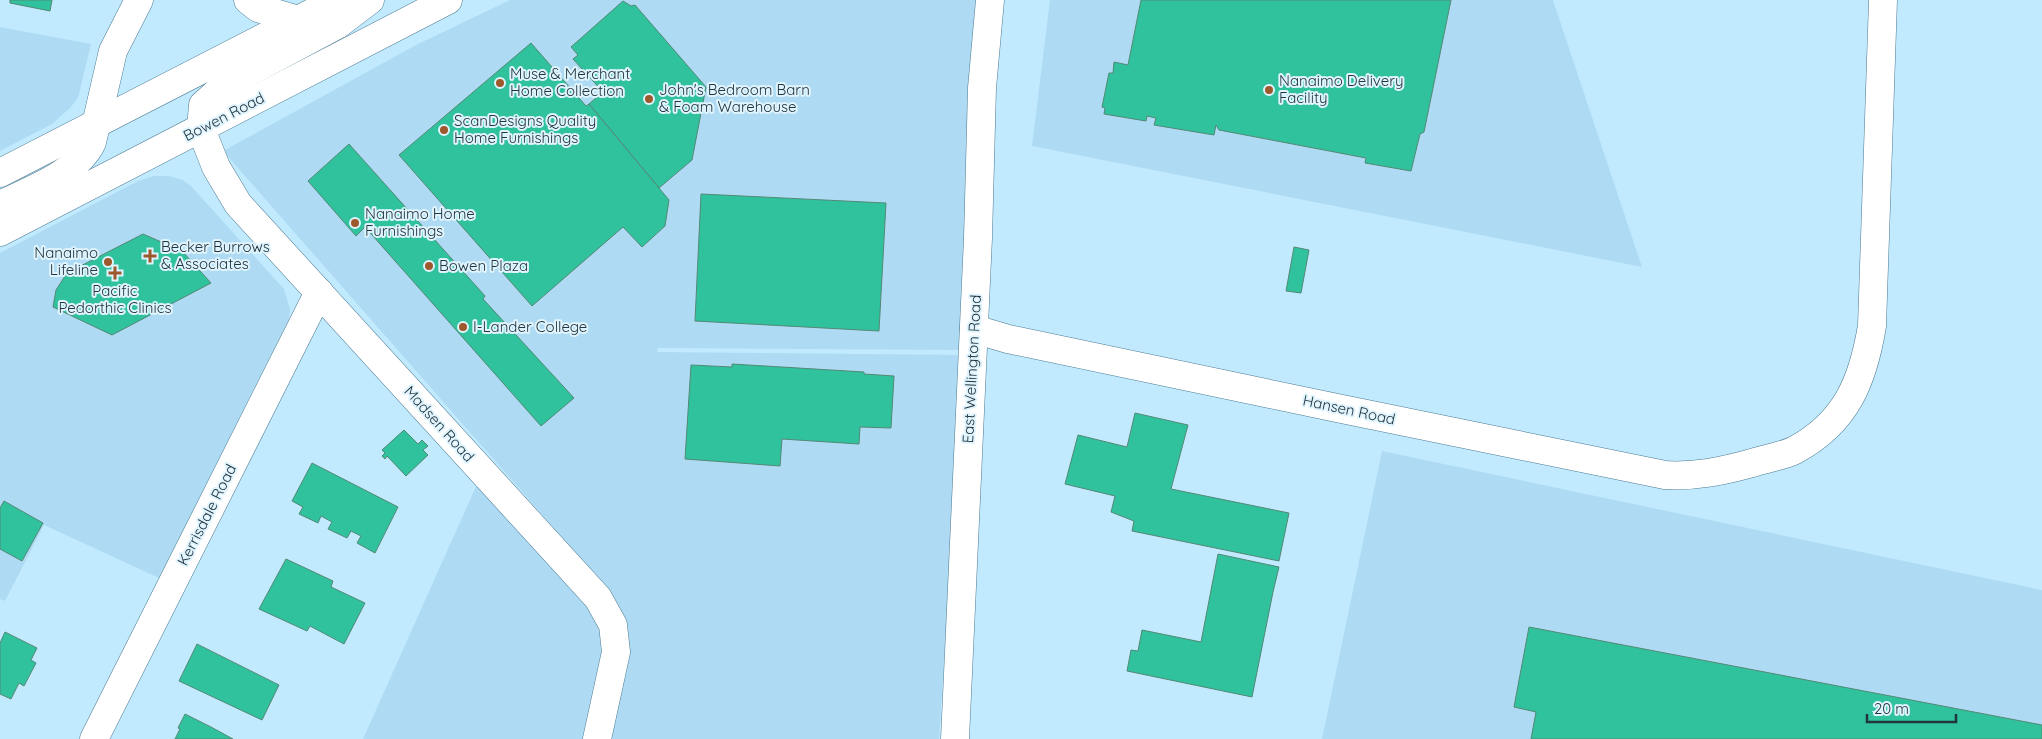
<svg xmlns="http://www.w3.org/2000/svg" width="2042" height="739" font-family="Quicksand,sans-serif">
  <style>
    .built { fill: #aedbf3 }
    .building { fill: #30c29d; stroke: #538876 }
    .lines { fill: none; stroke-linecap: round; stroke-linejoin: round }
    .street-casing { stroke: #4a7990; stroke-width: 29 }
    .secondary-casing { stroke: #4a7990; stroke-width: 29 }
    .street { stroke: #fff; stroke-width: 28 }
    .secondary { stroke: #fff; stroke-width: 28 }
    .poi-dot { fill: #9d582b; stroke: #e0f4fe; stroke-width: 2 }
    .labels { text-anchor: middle; stroke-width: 4; stroke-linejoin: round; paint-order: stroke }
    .poi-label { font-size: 15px; fill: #21353f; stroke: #e0f4fe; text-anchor: start }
    .street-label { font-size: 15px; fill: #21353f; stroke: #e0f4fe }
  </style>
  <rect width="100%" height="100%" fill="#c2eaff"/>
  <g class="built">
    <path d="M510,0H982L963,350L658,348L657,352L963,355L939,739H363L482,473L607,615L611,593L223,151L416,45Z"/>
    <path d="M1050,0H1553L1642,267L1032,146Z"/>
    <path d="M0,27L91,44L78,98L70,108L52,124L0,151Z"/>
    <path d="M154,176H169L183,180L192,187L284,289L290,309L289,320L159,578L44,525L5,601L0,599V253L138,181Z"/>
    <path d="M1382,451L2042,590V739H1322Z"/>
  </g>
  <g class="building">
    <path d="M10,0H52L50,11L10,3Z"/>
    <path d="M1141,0H1451L1424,132L1420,134L1411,171L1365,163L1366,158L1219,130L1216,125L1214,135L1154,125L1156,118L1147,116L1146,121L1104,114L1105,108L1102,107L1109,73H1113L1114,62L1128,65Z"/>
    <path d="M623,1L631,6L635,5L706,87L692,160L659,188L589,104L603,92L573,59L578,55L571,47Z"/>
    <path d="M531,43L586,106L589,104L669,200L665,226L642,247L623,227L532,306L399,155Z"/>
    <path d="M349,144L485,296L483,299L574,398L541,426L365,227L356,236L308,181Z"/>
    <path d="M701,194L886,203L879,331L695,321Z"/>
    <path d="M143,234L182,251L211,283L112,335L53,307L56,290L67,273Z"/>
    <path d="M1294,247L1309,250L1301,293L1286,291Z"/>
    <path d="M732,364L864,372V374L894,376L891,428L860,427L859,444L782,439L780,466L685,459L691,365L732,367Z"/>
    <path d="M1135,413L1188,425L1171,489L1289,513L1279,561L1132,531L1134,521L1111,512L1115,496L1065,484L1078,435L1127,447Z"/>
    <path d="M404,430L418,444L422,440L428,446L423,450L428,455L406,476L387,456L385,459L382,456L385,453L382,450Z"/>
    <path d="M312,463L398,507L375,553L357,543L361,536L351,531L347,538L328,529L332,522L321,516L318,523L299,514L303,507L292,501Z"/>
    <path d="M4,501L43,523L22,561L0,549V508Z"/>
    <path d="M1218,554L1279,567L1273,592L1252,697L1127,671L1131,650L1138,651L1142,630L1201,642Z"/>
    <path d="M286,559L333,581L331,587L365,603L344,644L310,626L307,631L259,609Z"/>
    <path d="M1529,627L2042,725V739H1531L1536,712L1514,707Z"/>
    <path d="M5,632L37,648L31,660L36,663L24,686L19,683L11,699L0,694V643Z"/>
    <path d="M197,644L279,685L262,720L179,681Z"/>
    <path d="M185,714L211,727L233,739H175L180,729L178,728Z"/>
  </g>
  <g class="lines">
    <defs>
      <g id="street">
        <path d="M201,129L216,167L238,204L598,598L613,625L616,652L597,739"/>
        <path d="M974,329L1008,339L1337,408L1665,475C1695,477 1723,471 1752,463C1765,459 1783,456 1795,450C1847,422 1863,380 1872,326L1883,0"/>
        <path d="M94,739L319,292"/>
      </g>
      <g id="secondary">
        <path d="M248,0L258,8L298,20"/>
        <path d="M201,129L203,105L225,85L337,25L370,0"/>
        <path d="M0,173L337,0"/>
        <path d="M0,205C30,190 77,174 92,142L113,51L139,0"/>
        <path d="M0,232L448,0"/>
        <path d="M955,739L978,238L982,88L990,0"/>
      </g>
    </defs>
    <use href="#street" class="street-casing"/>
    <use href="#secondary" class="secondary-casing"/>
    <use href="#street" class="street"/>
    <use href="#secondary" class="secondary"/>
  </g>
  <g class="poi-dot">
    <circle cx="500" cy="83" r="5"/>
    <circle cx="1269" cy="90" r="5"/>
    <circle cx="649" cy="99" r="5"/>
    <circle cx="444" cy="130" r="5"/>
    <circle cx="355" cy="223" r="5"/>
    <path d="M147.5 248.5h5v5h5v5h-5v5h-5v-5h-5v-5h5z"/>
    <circle cx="108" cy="262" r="5"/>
    <circle cx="429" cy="266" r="5"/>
    <path d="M112.5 265.5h5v5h5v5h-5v5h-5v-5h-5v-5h5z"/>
    <circle cx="463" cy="327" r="5"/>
  </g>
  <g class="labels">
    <g class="poi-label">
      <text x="510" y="79">Muse &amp; Merchant<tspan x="510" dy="17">Home Collection</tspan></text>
      <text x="1279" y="86">Nanaimo Delivery<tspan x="1279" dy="17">Facility</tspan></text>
      <text x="659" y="95">John's Bedroom Barn<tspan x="659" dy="17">&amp; Foam Warehouse</tspan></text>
      <text x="454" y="126">ScanDesigns Quality<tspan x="454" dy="17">Home Furnishings</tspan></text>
      <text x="365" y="219">Nanaimo Home<tspan x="365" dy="17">Furnishings</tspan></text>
      <text x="161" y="252">Becker Burrows<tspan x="161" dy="17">&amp; Associates</tspan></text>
      <text x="98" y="258" text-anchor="end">Nanaimo<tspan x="98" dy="17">Lifeline</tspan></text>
      <text x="439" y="271">Bowen Plaza</text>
      <text x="115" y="296" text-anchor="middle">Pacific<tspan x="115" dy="17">Pedorthic Clinics</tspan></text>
      <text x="473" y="332">I-Lander College</text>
    </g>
    <g class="street-label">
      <text transform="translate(224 117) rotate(-27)" y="5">Bowen Road</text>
      <text transform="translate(972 369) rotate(-87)" y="5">East Wellington Road</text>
      <text transform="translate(1349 410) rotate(12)" y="5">Hansen Road</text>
      <text transform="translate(439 424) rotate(48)" y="5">Madsen Road</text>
      <text transform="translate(207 515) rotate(-63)" y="5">Kerrisdale Road</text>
    </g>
  </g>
  <path d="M1867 714v8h89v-8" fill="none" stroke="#21353f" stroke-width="2.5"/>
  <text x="1874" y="714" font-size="15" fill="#21353f" stroke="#e0f4fe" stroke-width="4" paint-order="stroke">20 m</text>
</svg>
